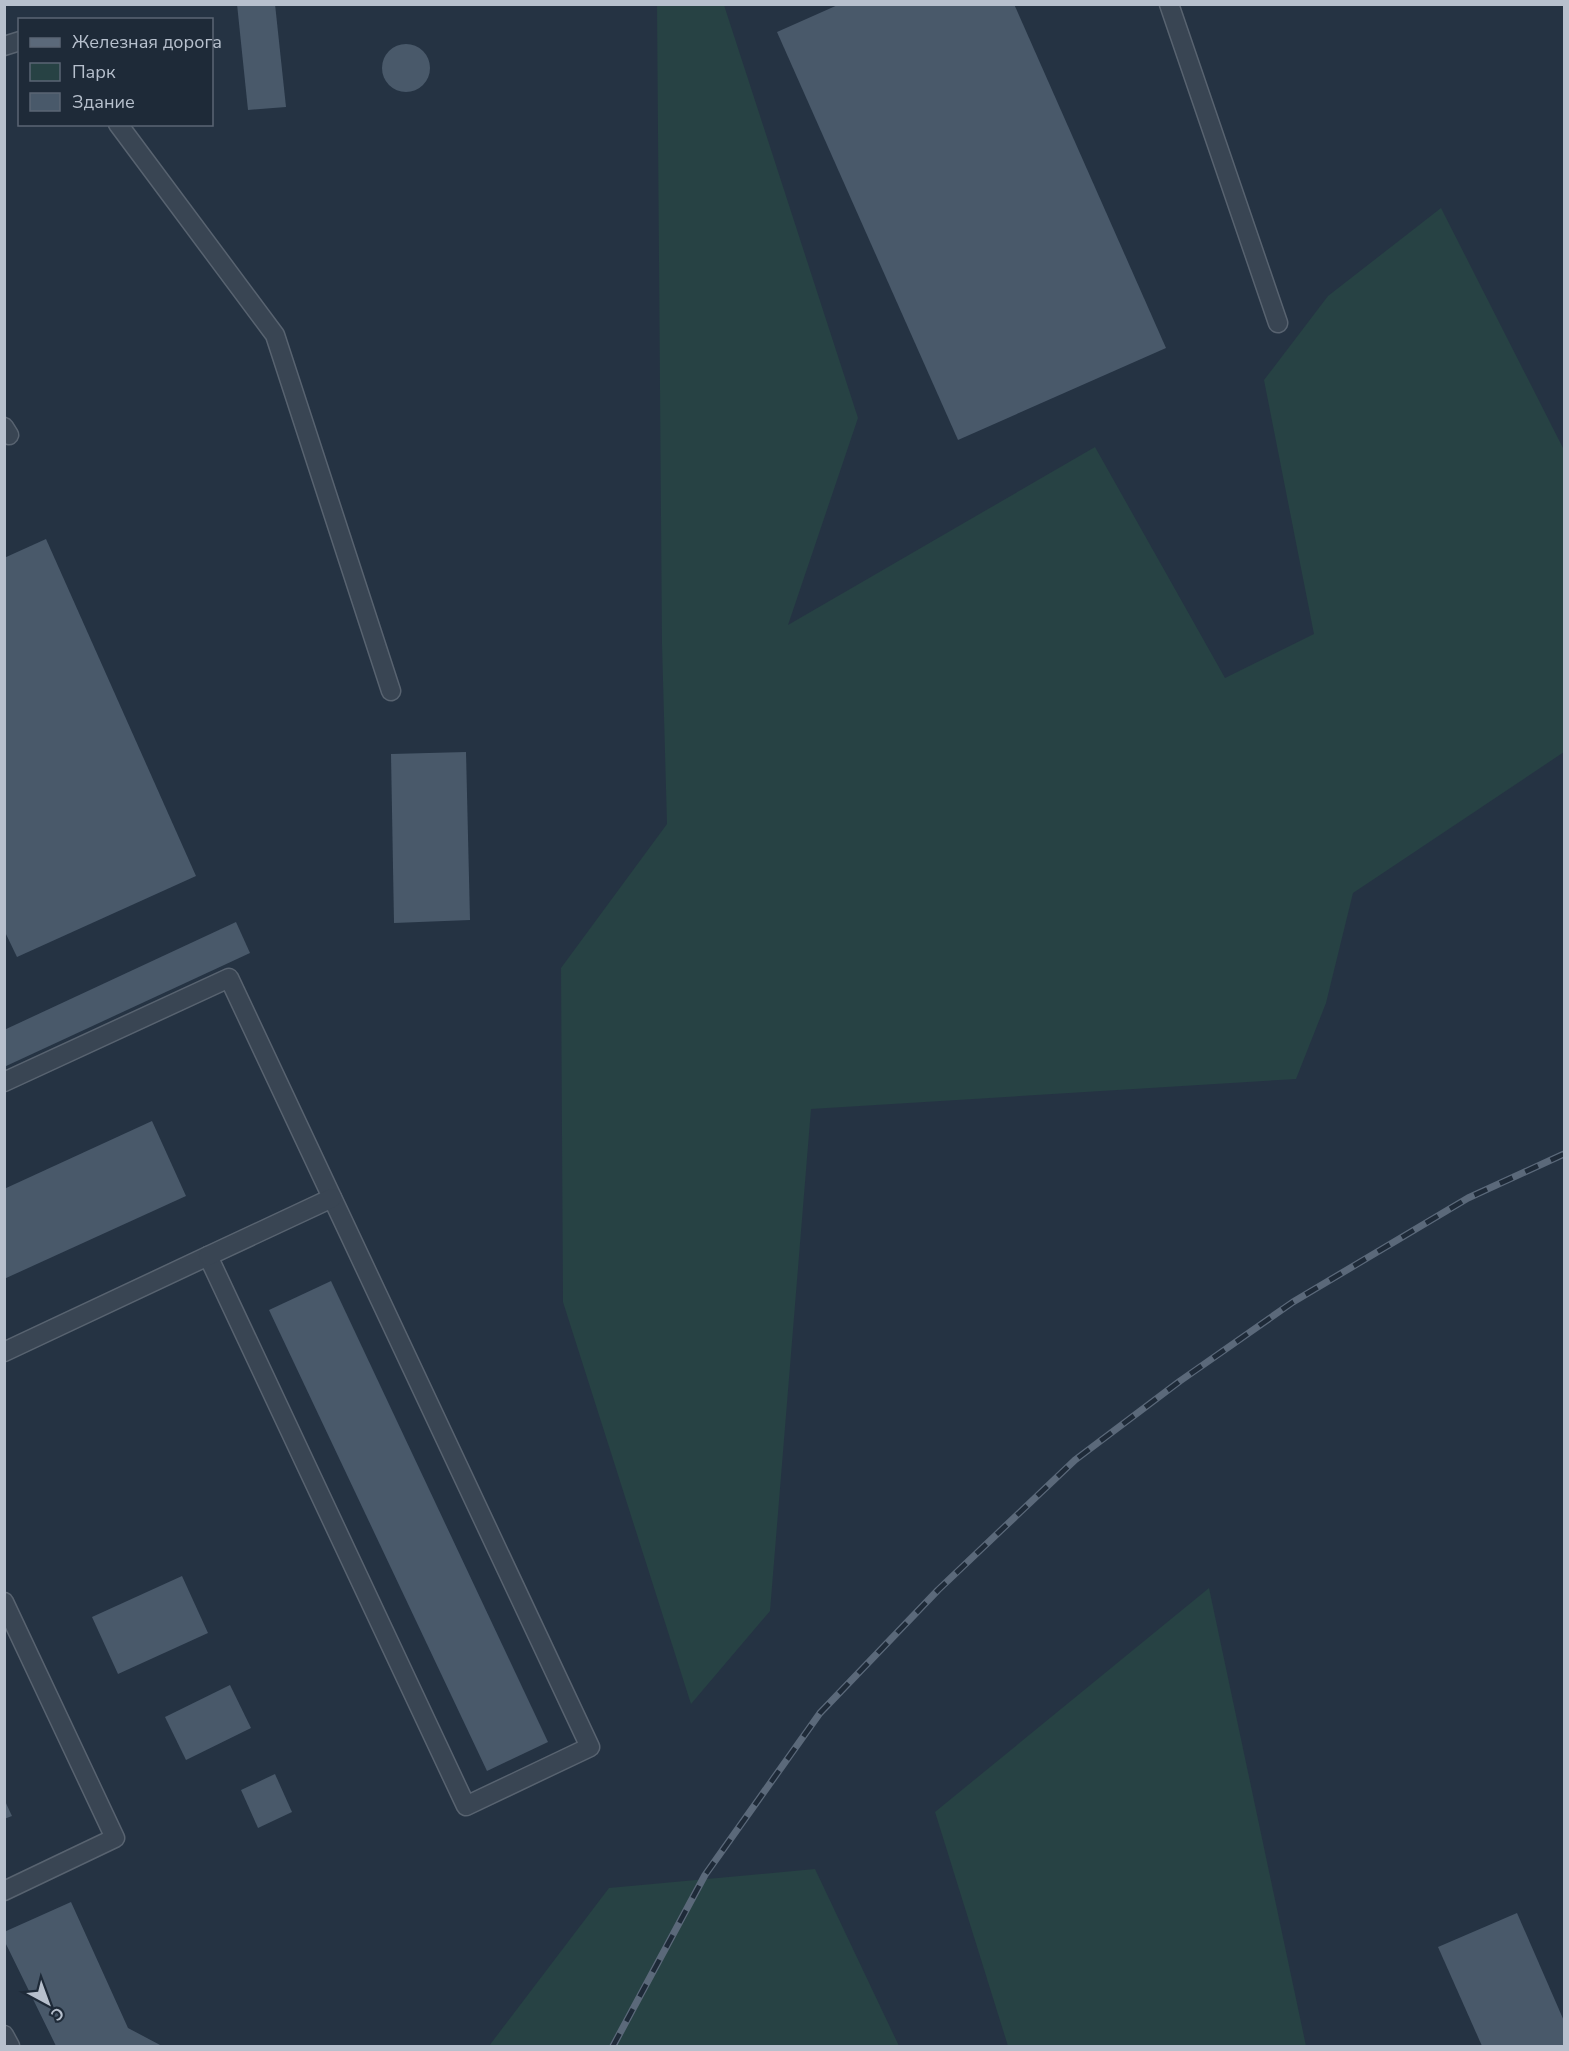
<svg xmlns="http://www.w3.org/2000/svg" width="1569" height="2051" font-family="'Nunito Sans',sans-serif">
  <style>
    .green { fill: #274244 }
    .building { fill: #49596a }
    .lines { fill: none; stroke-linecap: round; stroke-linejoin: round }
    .lane-casing { stroke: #586370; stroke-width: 21 }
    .lane { stroke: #394553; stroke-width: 18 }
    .rail-casing { stroke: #5b697a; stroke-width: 7 }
    .rail { stroke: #1e2a38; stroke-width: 4.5; stroke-dasharray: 14; stroke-linecap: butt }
  </style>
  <rect width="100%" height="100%" fill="#253343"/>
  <g class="green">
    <path d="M657,5H724L858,418L788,625L1095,447L1225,678L1314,634L1264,380L1328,296L1441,208L1564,450V752L1353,893L1326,1003L1296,1079L811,1109L770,1611L691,1704L563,1302L561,968L667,824L662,644Z"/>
    <path d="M1209,1588L1306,2046H1008L935,1812Z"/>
    <path d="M815,1869L899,2046H489L609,1888Z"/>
  </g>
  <g class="building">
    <path d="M237,4H275L286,107L248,110Z"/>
    <path d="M840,4H1014L1166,348L958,440L777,32Z"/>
    <circle cx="406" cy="68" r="24"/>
    <path d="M46,539L196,876L17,957L4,930V558Z"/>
    <path d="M466,752L470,920L394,923L391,754Z"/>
    <path d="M236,922L250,953L4,1067V1030Z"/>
    <path d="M152,1121L186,1196L4,1279V1189Z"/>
    <path d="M331,1281L548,1742L487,1771L269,1310Z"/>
    <path d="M182,1576L208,1633L118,1674L92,1617Z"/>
    <path d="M230,1685L251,1728L186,1760L165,1717Z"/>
    <path d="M275,1774L292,1812L258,1828L241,1790Z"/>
    <path d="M4,1799L12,1816L4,1819Z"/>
    <path d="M71,1902L128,2028L162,2046H56L4,1940V1932Z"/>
    <path d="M1517,1913L1564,2021V2046H1482L1438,1947Z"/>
  </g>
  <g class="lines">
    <defs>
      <g id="lane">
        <path d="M1169,4L1278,323"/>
        <path d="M4,46L20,41"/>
        <path d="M118,124L275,335L391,691"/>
        <path d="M4,427L9,435"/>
        <path d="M4,1082L229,978L590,1747L466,1806L208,1256L4,1352"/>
        <path d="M208,1256L332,1198"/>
        <path d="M4,1602L115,1838L4,1891"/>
        <path d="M4,2035L10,2046"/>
      </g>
    </defs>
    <use href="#lane" class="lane-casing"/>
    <use href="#lane" class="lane"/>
    <defs>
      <path id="rail" d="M613,2046L705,1875L820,1713L938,1590L1075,1460L1180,1381L1293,1302L1468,1198L1564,1154"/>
    </defs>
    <use href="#rail" class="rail-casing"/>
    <use href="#rail" class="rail"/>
  </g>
  <rect width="1569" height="2051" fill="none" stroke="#b7c0cd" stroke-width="12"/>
  <rect x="18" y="18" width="195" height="108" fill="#1e2a38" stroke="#5b6674" stroke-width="1.5"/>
  <rect x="30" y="38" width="30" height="9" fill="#5b697a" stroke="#5b6674" stroke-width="1.5"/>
  <text x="72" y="48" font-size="18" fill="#b7c0cd">Железная дорога</text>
  <rect x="30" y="63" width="30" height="18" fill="#274244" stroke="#5b6674" stroke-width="1.5"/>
  <text x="72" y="78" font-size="18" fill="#b7c0cd">Парк</text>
  <rect x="30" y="93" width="30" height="18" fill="#49596a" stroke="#5b6674" stroke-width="1.5"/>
  <text x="72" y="108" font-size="18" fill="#b7c0cd">Здание</text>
  <g transform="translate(48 2003) rotate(139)" stroke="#1e2a38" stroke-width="4.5" paint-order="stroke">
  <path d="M0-4.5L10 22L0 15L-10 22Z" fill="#b7c0cd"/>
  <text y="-9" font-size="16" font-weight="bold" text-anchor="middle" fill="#b7c0cd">С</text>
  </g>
</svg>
